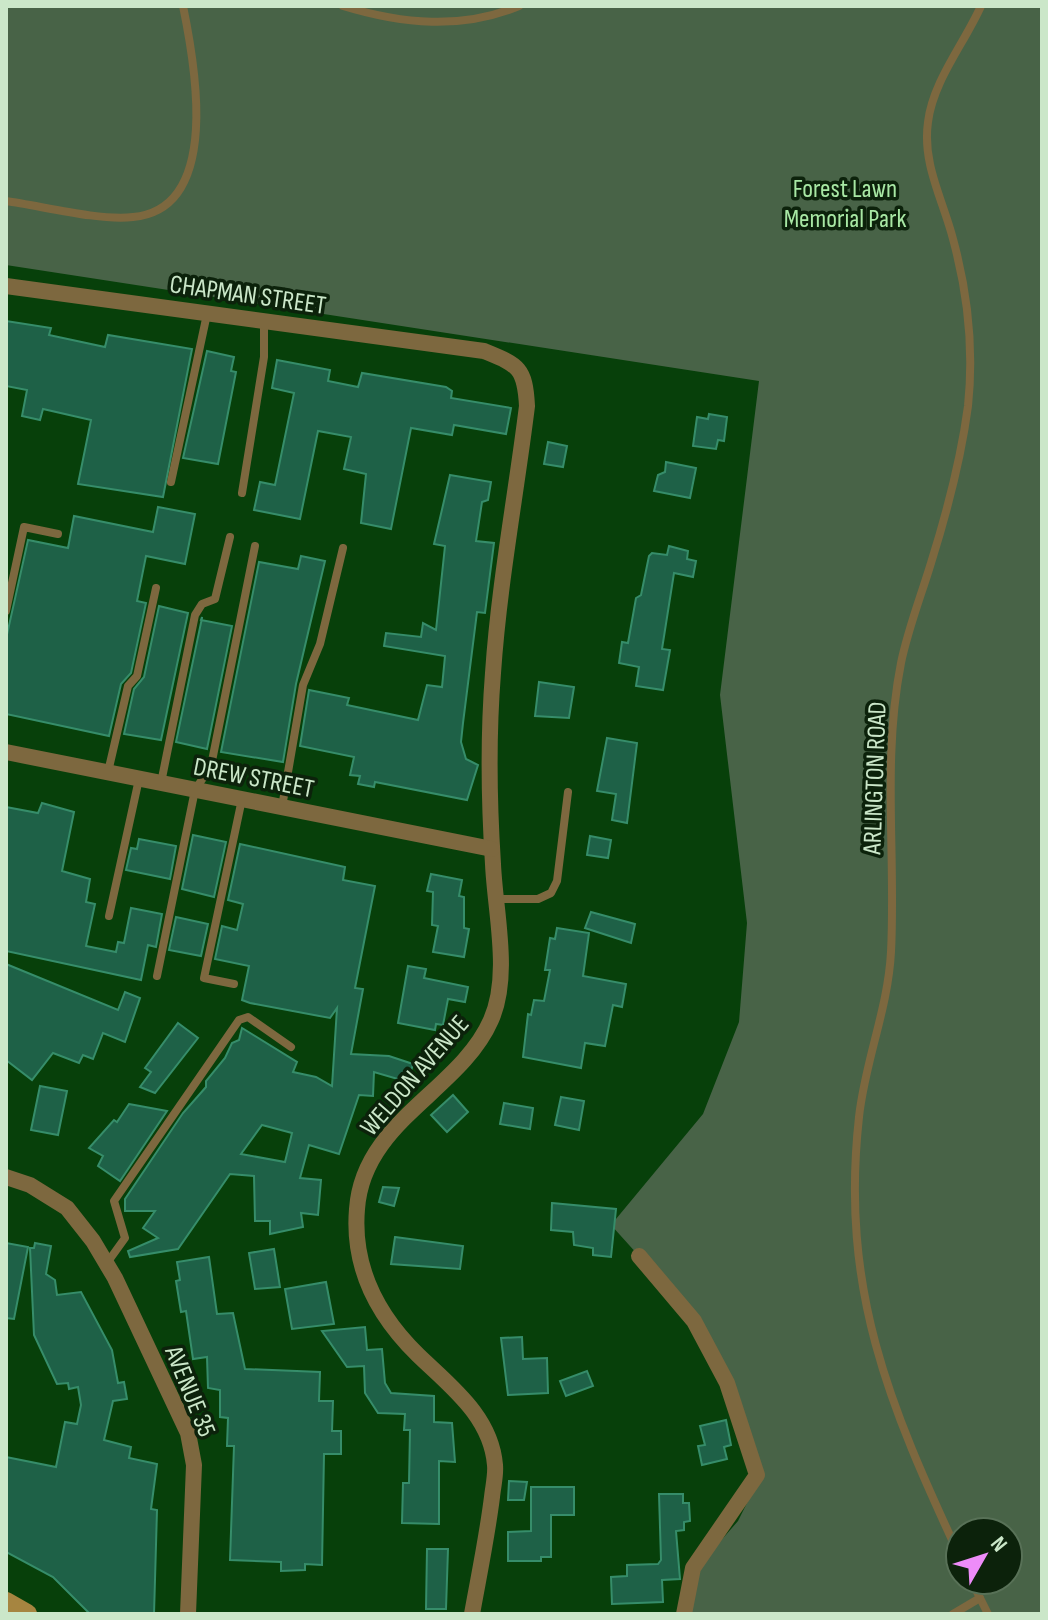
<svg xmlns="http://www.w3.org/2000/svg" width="1048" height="1620" font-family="'Sofia Sans Condensed',sans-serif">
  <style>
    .green { fill: #486347; fill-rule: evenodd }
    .building { fill: #1e6147; stroke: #368d6a; stroke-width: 2; fill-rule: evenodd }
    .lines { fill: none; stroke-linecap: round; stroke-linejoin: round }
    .service { stroke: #7d683f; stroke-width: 8 }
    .minor { stroke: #7d683f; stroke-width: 16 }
    .secondary { stroke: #a68540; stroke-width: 20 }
    .labels { text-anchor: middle; stroke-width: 7; stroke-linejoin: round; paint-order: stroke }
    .park-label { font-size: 26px; fill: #a8e8a4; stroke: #0c220b }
    .street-label { font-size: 26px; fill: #cbe7c9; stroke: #0c220b }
  </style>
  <rect width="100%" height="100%" fill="#07400a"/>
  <path class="green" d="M6,6H1042V1614H690L698,1567L738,1521L753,1491L749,1439L676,1297L611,1225L703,1114L739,1022L747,923L720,695L759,381L6,265ZM960,1532H1008V1580H960Z"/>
  <g class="building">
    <path d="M6,321L51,328L49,335L105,347L108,335L192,349L163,497L78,484L91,420L43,409L40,420L22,416L27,390L6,386Z"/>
    <path d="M207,351L234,357L231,371L236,372L218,464L183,458Z"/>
    <path d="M277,360L330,370L328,381L358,387L362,373L446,387L452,391L451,398L511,408L506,434L454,425L452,435L411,428L391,529L361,523L366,474L344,469L351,437L318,431L300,519L254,510L260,482L275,485L294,393L272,388Z"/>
    <path d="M709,414L727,417L724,441L718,440L716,449L693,446L697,417L708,419Z"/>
    <path d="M548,442L567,446L563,467L544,464Z"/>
    <path d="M666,462L696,468L690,498L654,491L658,475L665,472Z"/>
    <path d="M450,475L491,482L488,500L482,502L476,541L494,543L485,613L477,612L463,723L461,742L466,759L478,765L467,800L375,782L374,787L358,784L360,776L350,775L354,757L300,746L309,690L349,698L347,705L418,720L427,685L442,687L445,656L384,646L386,633L421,637L423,623L436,630L445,546L434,544Z"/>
    <path d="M158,507L195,514L185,564L146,556L137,601L146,603L131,673L121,684L109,736L6,714V639L28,540L68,548L74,516L153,532Z"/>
    <path d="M669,546L688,551L687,559L696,561L693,577L674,573L662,649L670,650L663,690L636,686L639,667L619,663L622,642L628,643L636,598L641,595L649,556L652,553L667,555Z"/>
    <path d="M301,556L325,561L296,684L283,762L221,752L259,562L298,569Z"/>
    <path d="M159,606L188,613L161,740L124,734L134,689L144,677Z"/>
    <path d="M202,617L201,620L232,626L207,749L176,742L202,618Z"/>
    <path d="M539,682L574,687L569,718L535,716Z"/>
    <path d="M607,738L637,743L627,823L612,820L616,794L597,791Z"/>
    <path d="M42,803L74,812L62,871L90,879L86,902L95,904L86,946L116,952L118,942L124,943L131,908L162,914L156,947L148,945L141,980L6,951V807L38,813Z"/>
    <path d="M193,835L226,842L214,897L182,889Z"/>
    <path d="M590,836L611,840L608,858L587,855Z"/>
    <path d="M139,839L176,846L170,879L126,870L131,848L137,849Z"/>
    <path d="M240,844L345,867L343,880L375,886L355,988L363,989L351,1054L389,1056L413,1064L408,1082L374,1072L373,1096L359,1095L339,1154L309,1145L300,1178L321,1180L318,1215L301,1213L303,1227L270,1234V1221H255L254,1176L230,1174L178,1249L130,1257L128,1251L158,1238L143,1228L155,1211H125V1199L183,1113L206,1087V1081L225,1058L232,1043L239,1040L242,1028L297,1062L293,1072L316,1077L332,1086L337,1008L330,1018L250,1003L242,1000L249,966L215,959L222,926L237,930L243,904L228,900ZM262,1125L292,1133L285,1162L241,1154Z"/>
    <path d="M431,874L462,880L459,896L464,897V928L469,929L464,957L433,952L438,926L432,925L433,892L427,891Z"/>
    <path d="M591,912L635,924L631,943L585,928Z"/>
    <path d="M176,917L208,924L201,956L169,950Z"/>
    <path d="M557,928L589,933L583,976L626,984L622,1007L613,1005L605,1046L585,1043L581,1068L523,1057L528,1014L531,1015L534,1000L544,1001L550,970H545L550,938L555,939Z"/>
    <path d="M6,964L118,1010L125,992L140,998L125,1042L103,1033L93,1059L83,1055L79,1063L53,1053L32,1080L6,1060Z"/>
    <path d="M408,966L426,969L424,978L468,987L465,1002L448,999L443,1025L436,1024L435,1030L398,1023Z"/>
    <path d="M178,1023L198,1038L155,1093L140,1087L151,1072L145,1068Z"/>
    <path d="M40,1086L67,1091L58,1135L31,1130Z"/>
    <path d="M453,1095L468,1112L447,1132L431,1115Z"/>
    <path d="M561,1097L584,1101L579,1130L555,1125Z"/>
    <path d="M504,1103L533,1108L530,1129L500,1124Z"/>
    <path d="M129,1104L167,1111L120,1181L98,1166L103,1156L89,1148L114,1120L117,1122Z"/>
    <path d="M383,1187L399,1188L394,1206L379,1202Z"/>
    <path d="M552,1203L616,1209L611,1257L593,1255V1248L574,1245L573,1232L551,1230Z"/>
    <path d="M395,1237L463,1246L460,1269L391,1264Z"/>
    <path d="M6,1243L28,1247L14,1319L6,1318Z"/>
    <path d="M35,1243L51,1246L46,1274L55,1280L57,1295L81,1292L112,1350L118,1383L124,1382L127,1399L113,1401L104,1440L131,1447L129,1458L157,1464L151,1509L157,1510L154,1614H90L53,1577L6,1552V1457L56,1467L65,1422L77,1424L81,1405L78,1387L69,1389L68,1383L57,1384L34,1335L30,1248H34Z"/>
    <path d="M274,1249L280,1287L255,1289L249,1253Z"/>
    <path d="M209,1257L217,1314L233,1313L245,1369L320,1372L319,1401H333L332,1431H341V1454H324L322,1565L305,1564V1570L281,1571V1562L230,1560L234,1446H227L228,1418L220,1417V1390L208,1388L207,1357L193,1359L186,1311L181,1312L176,1281L180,1280L177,1262Z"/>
    <path d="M326,1282L334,1324L292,1329L285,1289Z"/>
    <path d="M365,1327L367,1350L382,1349L385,1383L391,1393L434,1396V1422L452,1423L455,1462L439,1461V1524L402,1523L403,1483H409L410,1430H404L405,1414L378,1413L365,1393L364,1366L347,1367L322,1331Z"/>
    <path d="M522,1337L523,1359L547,1358L548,1393L508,1395L501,1338Z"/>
    <path d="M587,1371L593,1386L566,1396L560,1381Z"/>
    <path d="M726,1420L731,1445L724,1447L727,1459L702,1465L698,1446L705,1445L700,1426Z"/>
    <path d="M509,1481L527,1482L524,1500H508Z"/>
    <path d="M531,1487H574V1515H551V1557H541V1561H508V1532L531,1531Z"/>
    <path d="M659,1494H683V1503H689L690,1521L684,1522V1530L676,1531L680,1579L662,1580L663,1602L612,1604L611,1577L627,1576V1565L658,1564L661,1560Z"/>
    <path d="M427,1549H448L446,1609H426Z"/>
  </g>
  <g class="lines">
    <g class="service">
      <path d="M343,6C402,24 461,30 519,6"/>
      <path d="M6,201C42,206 99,221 133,217C222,209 195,64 183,6"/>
      <path d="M171,482L207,314"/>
      <path d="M242,493L264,357V322"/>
      <path d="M6,611L24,527L58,534"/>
      <path d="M108,772L128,686L137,676L156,588"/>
      <path d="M161,783L195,615L202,604L215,599L230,537"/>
      <path d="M282,807L303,685L320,644L343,548"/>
      <path d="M496,899H538L551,893L557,881L568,792"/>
      <path d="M109,916L139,779"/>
      <path d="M157,976L195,790L211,766L255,546"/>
      <path d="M234,984L204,978L242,799"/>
      <path d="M107,1263L125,1238L114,1201L239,1020L248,1017L291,1047"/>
      <path d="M960,1557C889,1405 840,1289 859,1117C865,1061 888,1009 891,952C896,855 882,759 901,663C908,629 921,596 931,563C947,512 961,459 968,406C974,349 968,294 953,239C943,200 922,164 928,122C933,81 964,44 981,6"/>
      <path d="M971,1580L988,1614"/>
      <path d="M953,1614L980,1598"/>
    </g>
    <g class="minor">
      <path d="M6,286L484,351C518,365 525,367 527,406C516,495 499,584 493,673C488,736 489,802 493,864C495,912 511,975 491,1020C460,1091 363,1121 357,1209C352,1268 377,1315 418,1355C450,1386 491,1416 495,1465C496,1475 493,1487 492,1497C487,1537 479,1575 472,1614"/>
      <path d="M6,752L492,849"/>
      <path d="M6,1177L30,1185L67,1208L93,1241L115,1278L188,1433L194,1465L188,1614"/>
      <path d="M639,1256L694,1321L727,1383L757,1475L693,1568L684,1614"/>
    </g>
    <path class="secondary" d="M6,1602L27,1614"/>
  </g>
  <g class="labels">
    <g class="park-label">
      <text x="845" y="197">Forest Lawn<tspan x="845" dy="30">Memorial Park</tspan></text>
    </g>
    <g class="street-label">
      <text transform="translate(248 294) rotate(8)" y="9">CHAPMAN STREET</text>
      <text transform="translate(254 777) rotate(11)" y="9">DREW STREET</text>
      <text transform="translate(874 778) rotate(-88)" y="9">ARLINGTON ROAD</text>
      <text transform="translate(414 1075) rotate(-49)" y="9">WELDON AVENUE</text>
      <text transform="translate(191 1391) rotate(68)" y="9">AVENUE 35</text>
    </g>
  </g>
  <rect width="1048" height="1620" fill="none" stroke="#cbe7c9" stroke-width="16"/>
  <g transform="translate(984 1556) rotate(51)"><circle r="38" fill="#0c220b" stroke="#587157" stroke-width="2"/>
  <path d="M0-6L14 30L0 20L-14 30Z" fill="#ee8cf9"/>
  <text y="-12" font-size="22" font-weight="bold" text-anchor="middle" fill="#cbe7c9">N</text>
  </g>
</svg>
